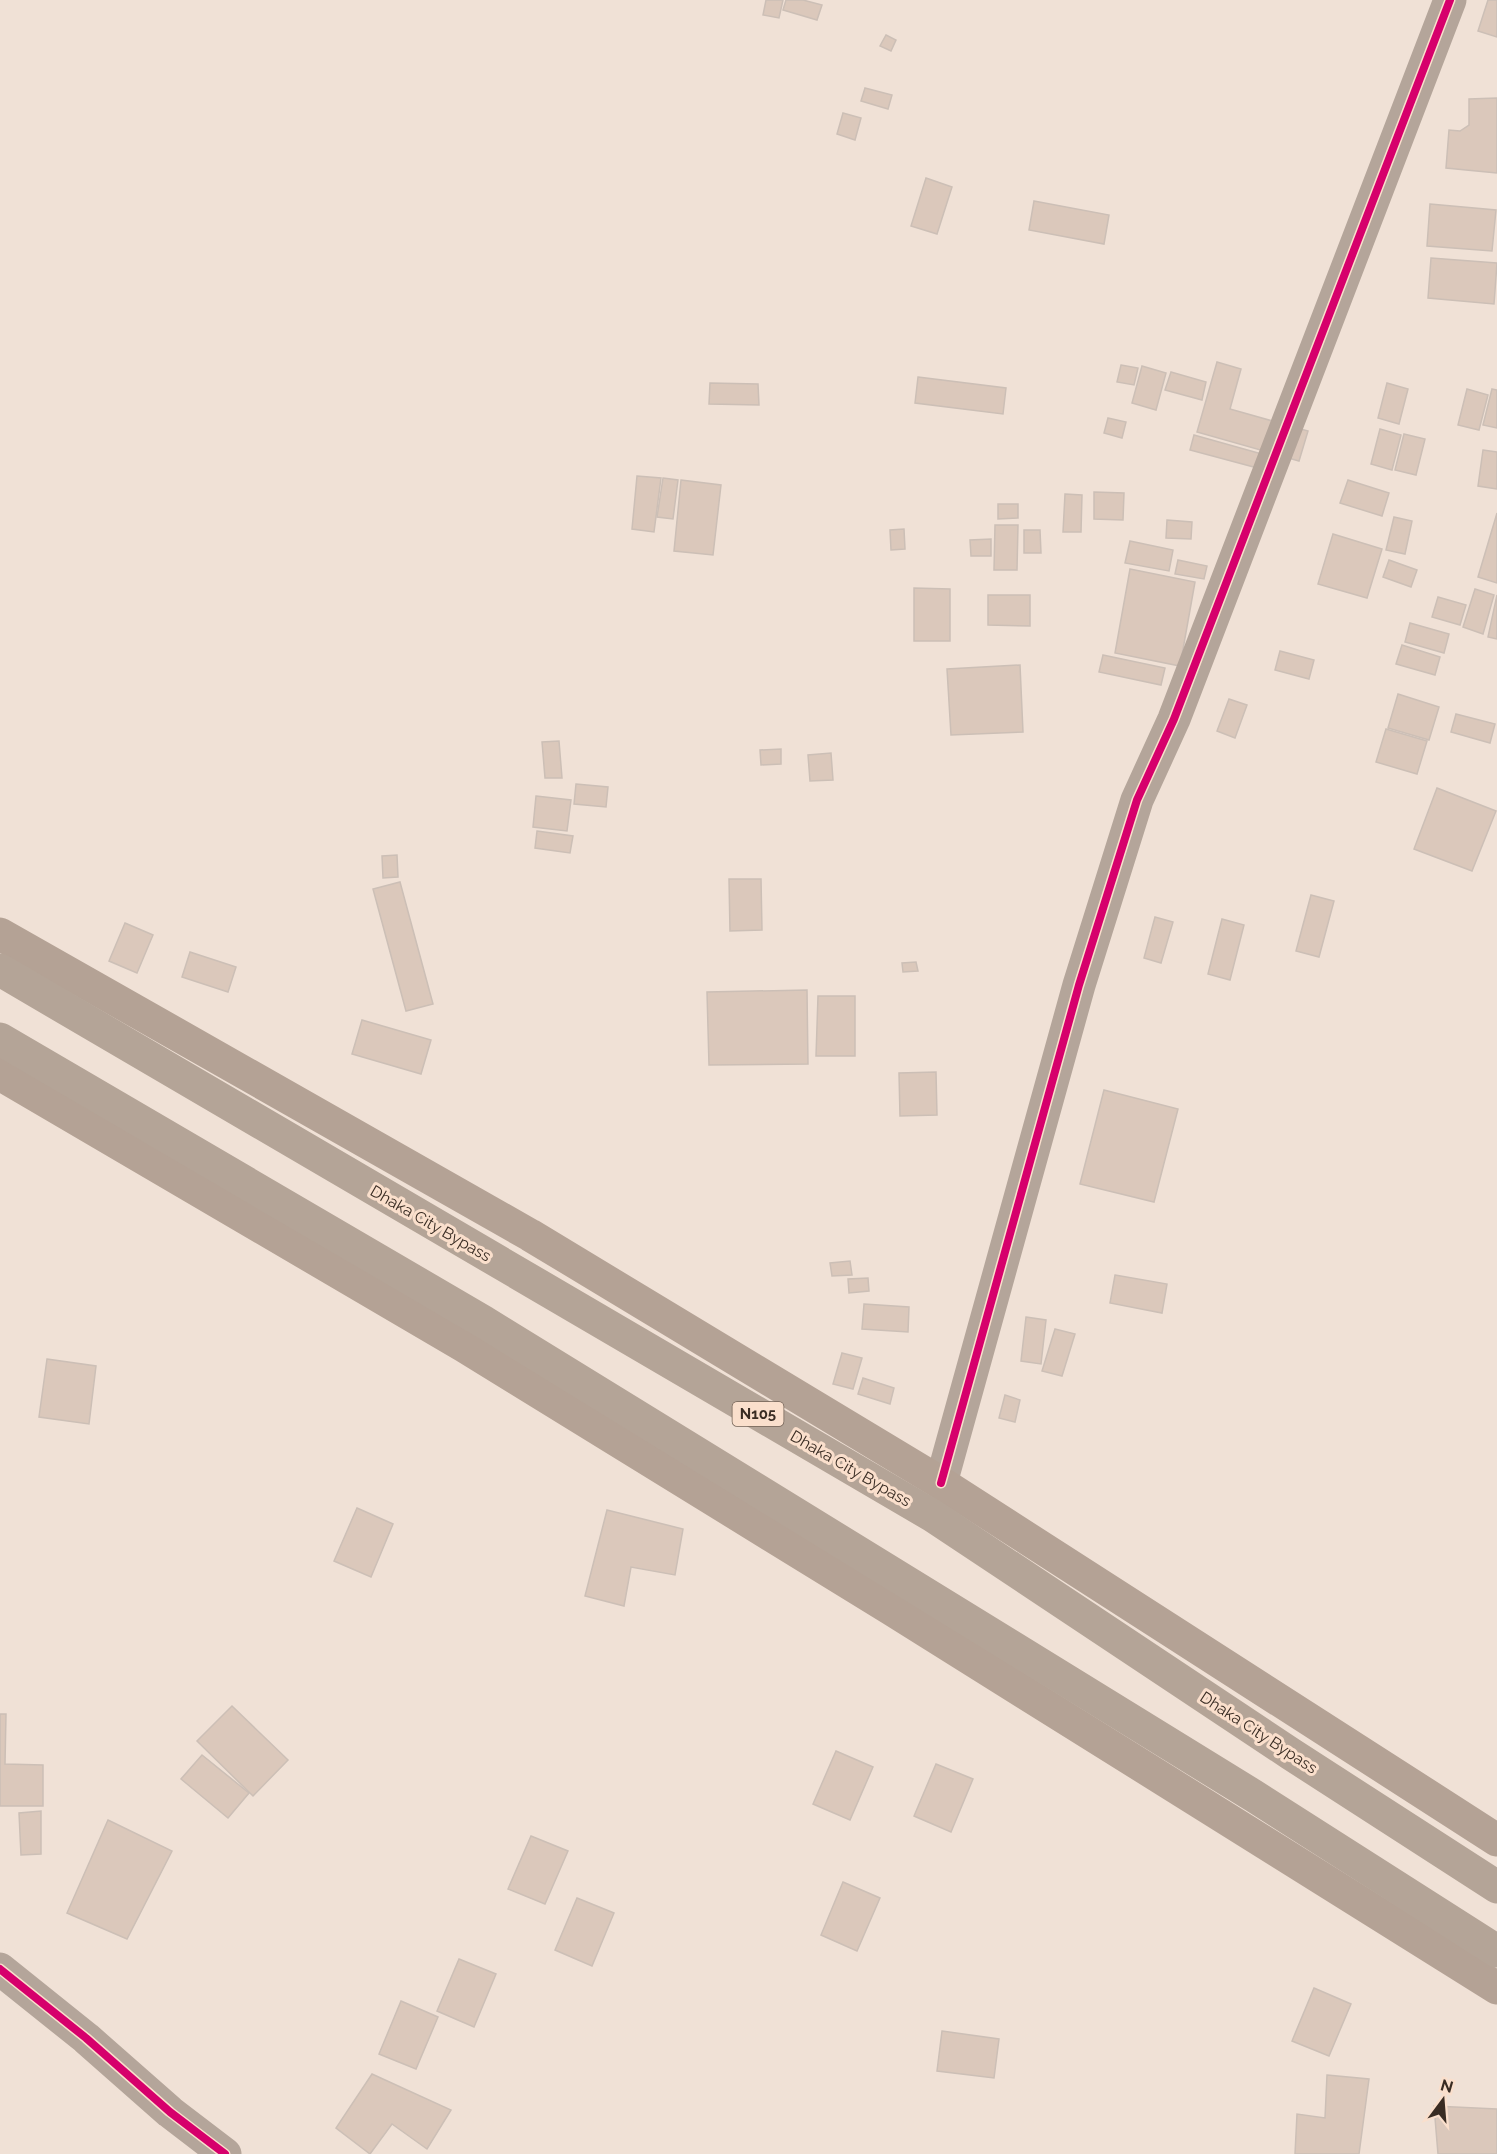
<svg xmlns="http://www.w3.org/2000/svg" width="1497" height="2154" font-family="Raleway,sans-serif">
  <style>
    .building { fill: #dbc8bb; stroke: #ccbfb6; stroke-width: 1.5 }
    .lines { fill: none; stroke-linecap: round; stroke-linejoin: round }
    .minor { stroke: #b4a59a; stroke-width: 33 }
    .secondary { stroke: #b4a295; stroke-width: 33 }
    .trunk { stroke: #b4a497; stroke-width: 33 }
    .cycleway-casing { stroke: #fadfcc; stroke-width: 11 }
    .cycleway { stroke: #d6006c; stroke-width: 8 }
    .labels { text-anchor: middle; stroke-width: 6; stroke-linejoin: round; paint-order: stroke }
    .shield { fill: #fadfcc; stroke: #736256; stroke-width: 1.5 }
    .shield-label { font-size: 15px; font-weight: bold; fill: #392c23 }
    .street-label { font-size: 16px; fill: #392c23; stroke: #fadfcc }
  </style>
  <rect width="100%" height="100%" fill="#f0e1d6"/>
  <g class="building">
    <path d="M766,0H783L779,18L763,15Z"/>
    <path d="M786,0H803L822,5L817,20L783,10Z"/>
    <path d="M1488,0H1497V37L1478,31Z"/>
    <path d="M886,35L896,40L891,51L880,46Z"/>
    <path d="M865,88L892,95L888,109L861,101Z"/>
    <path d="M1497,98V173L1446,168L1449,130L1460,131L1469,125V99Z"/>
    <path d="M843,113L861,118L855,140L837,134Z"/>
    <path d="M926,178L952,187L937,234L911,226Z"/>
    <path d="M1034,201L1109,215L1104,244L1029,230Z"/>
    <path d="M1430,204L1496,210L1492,251L1427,246Z"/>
    <path d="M1431,258L1497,263L1494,304L1428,298Z"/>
    <path d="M1217,362L1241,369L1230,409L1308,431L1299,461L1197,432Z"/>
    <path d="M1121,365L1138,368L1134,385L1117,382Z"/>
    <path d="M1142,366L1166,373L1156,410L1132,403Z"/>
    <path d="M1171,372L1206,382L1202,400L1165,390Z"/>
    <path d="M918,377L1006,388L1003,414L915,403Z"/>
    <path d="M710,383L758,384L759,405L709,404Z"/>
    <path d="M1387,383L1408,389L1399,424L1378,418Z"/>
    <path d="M1467,389L1488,395L1479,430L1458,425Z"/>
    <path d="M1492,389L1497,390V428L1483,425Z"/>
    <path d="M1108,418L1126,422L1122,438L1104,433Z"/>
    <path d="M1380,429L1401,435L1392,470L1371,464Z"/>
    <path d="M1404,434L1425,439L1416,475L1395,470Z"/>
    <path d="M1194,435L1269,456L1265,470L1190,450Z"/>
    <path d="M1483,450L1497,452V489L1478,486Z"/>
    <path d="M637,476L661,478L654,532L632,529Z"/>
    <path d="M663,478L678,480L673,519L657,517Z"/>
    <path d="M681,480L721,485L713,555L674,551Z"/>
    <path d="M1348,480L1389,493L1382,516L1340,503Z"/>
    <path d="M1094,492L1124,493L1123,520L1094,519Z"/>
    <path d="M1065,494L1082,495L1081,532H1063Z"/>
    <path d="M998,504H1018V518L998,519Z"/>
    <path d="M1497,513V583L1478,577Z"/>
    <path d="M1394,517L1412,521L1405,554L1386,550Z"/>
    <path d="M1167,520L1192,522L1191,539L1166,538Z"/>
    <path d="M995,525H1018L1017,570H994Z"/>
    <path d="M904,529L905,549L891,550L890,530Z"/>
    <path d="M1024,530H1040L1041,553H1024Z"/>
    <path d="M1333,534L1382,549L1367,598L1318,584Z"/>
    <path d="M991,539V556H971L970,540Z"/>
    <path d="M1130,541L1173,550L1169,571L1125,563Z"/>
    <path d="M1178,560L1207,566L1204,579L1175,574Z"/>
    <path d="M1389,560L1417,570L1411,587L1383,577Z"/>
    <path d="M1130,569L1195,582L1180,666L1115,653Z"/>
    <path d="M914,588L950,589V641H914Z"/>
    <path d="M1475,589L1494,595L1483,634L1463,627Z"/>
    <path d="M988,595H1030V626L988,625Z"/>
    <path d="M1497,595V639L1488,637Z"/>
    <path d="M1438,597L1466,605L1460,625L1432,617Z"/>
    <path d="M1410,623L1449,634L1444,653L1405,642Z"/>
    <path d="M1402,645L1440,657L1435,675L1396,664Z"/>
    <path d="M1280,651L1314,660L1309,679L1275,670Z"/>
    <path d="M1103,655L1165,668L1161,685L1099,672Z"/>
    <path d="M1020,665L1023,732L951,735L947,669Z"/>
    <path d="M1398,694L1439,707L1429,740L1388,728Z"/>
    <path d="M1229,699L1247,705L1235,738L1217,731Z"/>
    <path d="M1456,714L1495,724L1490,743L1451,732Z"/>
    <path d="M1386,729L1427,741L1417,774L1376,762Z"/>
    <path d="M559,741L562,778H545L542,742Z"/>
    <path d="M781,749V764L761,765L760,750Z"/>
    <path d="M831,753L833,780L810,781L808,755Z"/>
    <path d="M576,784L608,787L606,807L574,804Z"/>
    <path d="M1437,788L1496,811L1472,871L1414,849Z"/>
    <path d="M536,796L571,800L567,831L533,827Z"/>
    <path d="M537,831L573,836L570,853L535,848Z"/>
    <path d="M397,855L398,877L383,878L382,856Z"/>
    <path d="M729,879H761L762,930L730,931Z"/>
    <path d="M400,882L433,1004L406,1011L373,889Z"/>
    <path d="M1311,895L1334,901L1319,957L1296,951Z"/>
    <path d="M1155,917L1173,922L1161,963L1144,958Z"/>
    <path d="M1222,919L1244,925L1230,980L1208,974Z"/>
    <path d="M125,923L153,935L137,973L109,961Z"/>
    <path d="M190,952L236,967L228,992L182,977Z"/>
    <path d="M916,962L918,971L903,972L902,963Z"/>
    <path d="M807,990L808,1064L709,1065L707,992Z"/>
    <path d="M818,996H855V1056H816Z"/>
    <path d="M362,1020L431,1040L421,1074L352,1054Z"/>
    <path d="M936,1072L937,1115L900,1116L899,1073Z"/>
    <path d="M1104,1090L1178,1109L1154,1202L1080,1184Z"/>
    <path d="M850,1261L852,1275L832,1276L830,1263Z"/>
    <path d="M1115,1275L1167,1284L1162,1313L1110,1303Z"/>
    <path d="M868,1278L869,1291L849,1293L848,1279Z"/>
    <path d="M864,1304L909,1307L908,1332L862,1329Z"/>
    <path d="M1026,1317L1046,1320L1041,1364L1021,1361Z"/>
    <path d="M1055,1329L1075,1334L1062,1376L1042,1371Z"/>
    <path d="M842,1353L862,1358L853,1389L833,1384Z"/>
    <path d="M47,1359L96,1366L89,1424L39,1417Z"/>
    <path d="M863,1378L894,1388L890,1404L858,1394Z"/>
    <path d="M1005,1395L1020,1400L1015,1422L999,1418Z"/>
    <path d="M357,1508L393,1524L371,1577L334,1561Z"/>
    <path d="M607,1510L683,1529L675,1575L631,1567L624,1606L585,1596Z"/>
    <path d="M232,1706L288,1760L253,1796L197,1741Z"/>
    <path d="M0,1714H6L5,1764L43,1765V1806H0Z"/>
    <path d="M836,1751L873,1767L850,1820L813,1804Z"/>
    <path d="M202,1755L249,1793L228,1818L181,1779Z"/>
    <path d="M936,1764L973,1779L951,1832L914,1816Z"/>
    <path d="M41,1811V1854L21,1855L19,1813Z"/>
    <path d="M108,1820L172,1851L127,1939L67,1913Z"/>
    <path d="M531,1836L568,1851L545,1904L508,1889Z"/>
    <path d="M843,1882L880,1898L857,1951L821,1935Z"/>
    <path d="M577,1898L614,1913L592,1966L555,1950Z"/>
    <path d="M459,1959L496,1974L474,2027L437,2011Z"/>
    <path d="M1314,1988L1351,2004L1329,2056L1292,2041Z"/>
    <path d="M401,2001L438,2017L416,2069L379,2054Z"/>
    <path d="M942,2031L999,2039L994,2078L937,2071Z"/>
    <path d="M372,2074L451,2110L427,2149L392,2124L370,2154L336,2128Z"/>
    <path d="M1327,2075L1369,2079L1359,2154H1295L1297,2114L1325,2118Z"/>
    <path d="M1434,2106L1497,2109V2154H1438Z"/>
  </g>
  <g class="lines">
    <g class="minor">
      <path d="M941,1483L1079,985L1137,800L1174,719L1450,0"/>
      <path d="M0,1969L86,2038L170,2112L225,2154"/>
    </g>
    <g class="secondary">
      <path d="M0,934L530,1235L941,1483L1497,1840"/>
      <path d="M0,1074L464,1346L891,1609L1497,1988"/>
    </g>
    <g class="trunk">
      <path d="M0,970L933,1516L1291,1754L1497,1887"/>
      <path d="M0,1039L484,1322L1254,1796L1497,1951"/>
    </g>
    <defs>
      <g id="cycleway">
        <path d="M941,1483L1079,985L1137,800L1174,719L1450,0"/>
        <path d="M0,1969L86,2038L170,2112L225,2154"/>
      </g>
    </defs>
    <use href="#cycleway" class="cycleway-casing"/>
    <use href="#cycleway" class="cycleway"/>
  </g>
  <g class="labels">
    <rect class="shield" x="732.5" y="1402" width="51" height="24" rx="4.5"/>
    <g class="shield-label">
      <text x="758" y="1419">N105</text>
    </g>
    <g class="street-label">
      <text transform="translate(431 1223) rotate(30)" y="6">Dhaka City Bypass</text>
      <text transform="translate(851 1468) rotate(30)" y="6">Dhaka City Bypass</text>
      <text transform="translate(1259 1732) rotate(33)" y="6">Dhaka City Bypass</text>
    </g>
  </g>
  <g transform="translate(1443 2100) rotate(16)" stroke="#fadfcc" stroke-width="4.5" paint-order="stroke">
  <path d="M0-4.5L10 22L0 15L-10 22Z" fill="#392c23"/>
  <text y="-9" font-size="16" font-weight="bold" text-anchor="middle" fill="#392c23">N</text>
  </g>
</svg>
